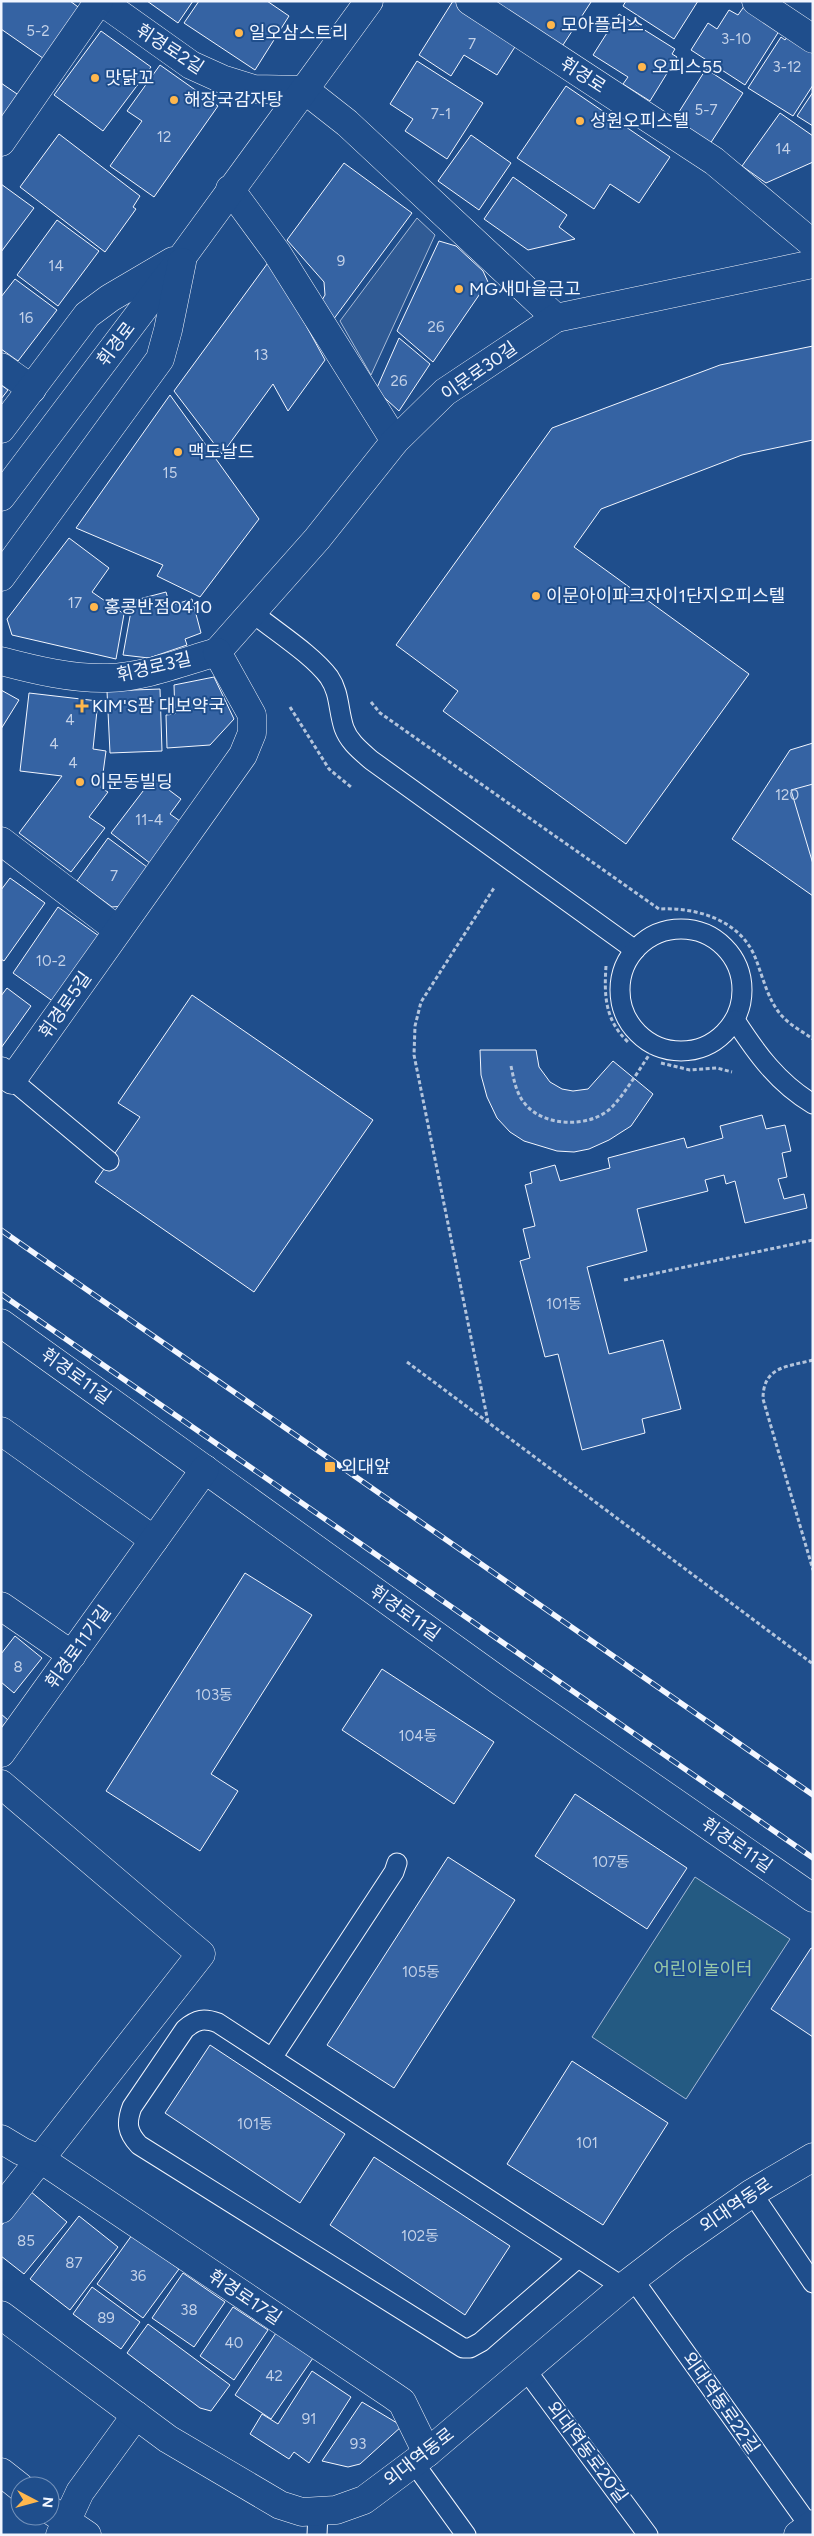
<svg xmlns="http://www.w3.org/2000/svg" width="814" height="2536" font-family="Figtree,'Noto Sans KR',sans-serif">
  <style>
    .green { fill: #245a82; stroke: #a8bbd7 }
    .parking { fill: #305b95; stroke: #a8bbd7 }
    .building { fill: #3563a3; stroke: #f2f6ff }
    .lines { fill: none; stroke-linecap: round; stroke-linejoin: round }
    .lane-casing { stroke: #f2f6ff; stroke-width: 21 }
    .street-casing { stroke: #f2f6ff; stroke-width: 29 }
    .secondary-casing { stroke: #f2f6ff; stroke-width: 29 }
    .path { stroke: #b3c4dc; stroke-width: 3; stroke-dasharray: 4 2.5; stroke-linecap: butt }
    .lane { stroke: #1f4e8c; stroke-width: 19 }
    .street { stroke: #1f4e8c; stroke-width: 28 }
    .secondary { stroke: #1f4e8c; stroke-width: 28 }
    .rail-casing { stroke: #f2f6ff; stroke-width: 5.5 }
    .rail { stroke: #1f4e8c; stroke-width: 4; stroke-dasharray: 11; stroke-linecap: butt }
    .poi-dot { fill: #ffb74d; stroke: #1f4e8c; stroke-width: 2 }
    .labels { text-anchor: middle; stroke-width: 4; stroke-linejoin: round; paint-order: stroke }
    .number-label { font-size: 15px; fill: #c3d1e8 }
    .poi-label { font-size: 18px; fill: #f2f6ff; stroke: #1f4e8c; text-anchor: start }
    .street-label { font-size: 18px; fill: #f2f6ff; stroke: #1f4e8c }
    .park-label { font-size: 18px; fill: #97c8a6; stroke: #1f4e8c }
  </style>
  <rect width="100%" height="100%" fill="#1f4e8c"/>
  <path class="green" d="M695,1877L790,1939L686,2099L592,2037Z"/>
  <path class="parking" d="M417,218L435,235L371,375L340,321Z"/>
  <g class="building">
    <path d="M1,1H70L85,12L50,63L1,29Z"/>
    <path d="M147,1H193L178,23Z"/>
    <path d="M199,1H267L289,16L255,70L184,23Z"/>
    <path d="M453,1H462L520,39L497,75L464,55L451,76L419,55Z"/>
    <path d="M489,1H590L591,2L561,48Z"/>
    <path d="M626,1H698L674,39L623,6Z"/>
    <path d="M745,5L781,28L745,85L691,50L708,23L717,29L729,10L738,15Z"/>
    <path d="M619,14L675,49L672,54L677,57L650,101L623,84L628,77L593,55Z"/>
    <path d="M101,31L151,67L103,131L54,95Z"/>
    <path d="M789,34L813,49V85L793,116L748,88L781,37L785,40Z"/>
    <path d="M417,61L483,103L447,159L405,131L413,119L390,104Z"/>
    <path d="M160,65L218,106L154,197L110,166L142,121L127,111Z"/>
    <path d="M706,69L743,93L708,147L672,123Z"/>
    <path d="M1,83L20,96L1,122Z"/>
    <path d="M566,86L670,157L639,203L610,184L594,209L517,158Z"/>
    <path d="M813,92V126L797,116Z"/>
    <path d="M780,113L813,136V162L766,183L742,166Z"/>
    <path d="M59,134L140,196L133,207L136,209L105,252L20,187Z"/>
    <path d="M471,135L511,163L479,210L438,181Z"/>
    <path d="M344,163L412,213L333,320L319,305L325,295L324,282L287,240Z"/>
    <path d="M513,177L567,215L559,227L575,239L528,250L484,219Z"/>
    <path d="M1,184L34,208L1,252Z"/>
    <path d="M57,220L99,251L58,306L17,275Z"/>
    <path d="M439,241L456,246L483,271L488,282L433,362L397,331Z"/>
    <path d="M270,260L325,360L288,411L273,384L222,454L174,391Z"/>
    <path d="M15,279L57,310L18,361L1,349V297Z"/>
    <path d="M399,338L430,364L399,411L376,390Z"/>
    <path d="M813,346V440L742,455L601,509L574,547L749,674L626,844L443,711L458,691L396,645L552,428L720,365Z"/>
    <path d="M1,385L8,390L1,399Z"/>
    <path d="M170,395L259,519L200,597L157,576L163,565L76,528Z"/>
    <path d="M69,538L109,568L92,592L124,614L116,659L12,635L7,619Z"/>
    <path d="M166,592L170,606L192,599L201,633L185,639L187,645L149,658L123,655L131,611L128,602Z"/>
    <path d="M214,677L234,719L210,745L167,748L166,715L175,714L174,685Z"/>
    <path d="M160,689L162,751L110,753L107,691Z"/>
    <path d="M1,690L19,700L1,729Z"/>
    <path d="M29,693L98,701L93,749L106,751L101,788L108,792L89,817L105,828L71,872L19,833L62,776L20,771Z"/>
    <path d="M813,743V896L732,839L790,750Z"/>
    <path d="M153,778L181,799L170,814L187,826L155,867L111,833Z"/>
    <path d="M813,784V864L791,790Z"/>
    <path d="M108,838L151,870L124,906L112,907L77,881Z"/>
    <path d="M10,878L45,903L4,961L1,959V890Z"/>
    <path d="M58,907L99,936L54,1002L13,973Z"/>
    <path d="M7,988L31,1006L1,1048V996Z"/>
    <path d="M192,995L373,1120L254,1292L95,1182L140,1117L118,1103Z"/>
    <path d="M480,1050H536L539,1067L550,1082L562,1089L573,1091L588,1089L613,1061L653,1094L631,1126L609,1140L589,1149L574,1152L557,1151L524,1141L510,1132L497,1118L487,1097L481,1075Z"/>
    <path d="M762,1115L766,1129L785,1125L791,1151L782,1153L787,1177L778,1179L784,1199L804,1194L807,1208L745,1223L735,1181L726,1184L724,1175L705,1180L708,1191L637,1209L647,1251L587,1267L609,1354L663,1340L681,1409L642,1419L645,1433L582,1450L558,1354L545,1357L520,1261L530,1258L523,1229L535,1226L525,1185L532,1183L530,1172L555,1165L560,1181L610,1168L608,1158L684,1138L687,1148L723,1138L720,1126Z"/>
    <path d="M245,1573L312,1615L211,1774L238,1791L200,1851L106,1791Z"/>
    <path d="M15,1636L42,1658L14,1693L1,1682V1654Z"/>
    <path d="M382,1669L494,1742L454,1804L342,1730Z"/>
    <path d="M1,1714L8,1720L1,1728Z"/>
    <path d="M575,1794L687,1868L647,1929L535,1856Z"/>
    <path d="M448,1857L515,1900L394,2088L327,2045Z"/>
    <path d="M811,1948L813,1949V2037L771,2009Z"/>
    <path d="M210,2045L345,2134L300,2203L165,2113Z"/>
    <path d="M572,2061L668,2123L603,2225L507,2164Z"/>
    <path d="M374,2157L510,2246L465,2315L330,2225Z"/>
    <path d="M30,2191L67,2222L24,2274L1,2256V2226Z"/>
    <path d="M79,2216L118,2247L70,2310L30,2279Z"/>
    <path d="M132,2235L179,2269L143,2318L97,2284Z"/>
    <path d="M183,2273L225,2302L194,2347L152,2318Z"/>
    <path d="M92,2287L140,2322L121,2349L73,2314Z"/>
    <path d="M233,2307L268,2330L234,2380L200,2356Z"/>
    <path d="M148,2324L230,2385L211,2411L200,2408L127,2353Z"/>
    <path d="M276,2333L313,2358L271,2419L235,2395Z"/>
    <path d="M312,2371L351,2397L309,2463L294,2452L289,2459L250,2434L262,2414L278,2424Z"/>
    <path d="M362,2402L402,2426L360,2464L348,2467L322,2461Z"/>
  </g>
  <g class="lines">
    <defs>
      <g id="lane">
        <path d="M253,613C275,631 313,655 329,677C340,693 338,710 344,728C349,742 361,751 371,760L635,950"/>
        <circle cx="681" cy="990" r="61"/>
        <path d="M735,1020C757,1054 778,1083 813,1104"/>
        <path d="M12,1080L109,1161"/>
        <path d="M272,2058L394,1872L397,1863"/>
        <path d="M752,2193L813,2283"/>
        <path d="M578,2258L481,2342L470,2348H463L139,2145C127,2132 126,2123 132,2107L185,2029C197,2019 204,2018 218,2023L623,2287"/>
        <path d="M633,2279L813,2531"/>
        <path d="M526,2370L648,2535"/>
        <path d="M414,2463L466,2535"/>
        <path d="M317,2535L318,2513"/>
      </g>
      <g id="street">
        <path d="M101,1L191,65L222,79L254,89L305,90L347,123L556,318"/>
        <path d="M470,1L714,161L813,244"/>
        <path d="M756,1L813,39"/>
        <path d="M1,142L99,1"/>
        <path d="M230,189L277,253L395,441"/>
        <path d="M1,367L32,389"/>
        <path d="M217,652L317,539L395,441L445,392L556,318L813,264"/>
        <path d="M1,661C35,670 72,679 108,678C145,677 182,662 217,652"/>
        <path d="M1,841L118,930"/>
        <path d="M1,1071L12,1080L243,755L252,733V715L217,652"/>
        <path d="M1,1323L501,1682L813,1898"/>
        <path d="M1,1431L154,1540"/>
        <path d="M1,1606L72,1655"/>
        <path d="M1,1753L205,1469"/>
        <path d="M1,1784L201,1954L1,2209"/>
        <path d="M1,2139L21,2151L42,2160L392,2395L402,2402L427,2453"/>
        <path d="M1,2472L20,2487"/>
        <path d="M50,2510L87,2535"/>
        <path d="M60,2535L80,2492L136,2415"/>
        <path d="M798,2535L813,2524"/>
      </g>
      <g id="secondary">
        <path d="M1,429L87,315L110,298L173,261"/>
        <path d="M1,497L183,256L369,1"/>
        <path d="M1,577L160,359L168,330L182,262"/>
        <path d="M1,2315L168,2439L280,2505L302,2512L336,2510L364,2500L427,2453L623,2287L679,2244L752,2193L813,2157"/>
      </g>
    </defs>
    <use href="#lane" class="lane-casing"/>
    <use href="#street" class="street-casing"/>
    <use href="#secondary" class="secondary-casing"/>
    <g class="path">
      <path d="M371,702L380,713L659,909C696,907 740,920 755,957C763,977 768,1001 782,1016C790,1025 803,1032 813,1039"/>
      <path d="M290,707L329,769L351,787"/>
      <path d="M606,966C604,996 605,1020 628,1042"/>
      <path d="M661,1063L690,1070L717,1068L732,1072"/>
      <path d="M511,1066C514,1080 516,1094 526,1105C545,1127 590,1128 611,1108C626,1093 643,1063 656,1045"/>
      <path d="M624,1280L813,1240"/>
      <path d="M813,1360C787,1367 763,1366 763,1399L813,1570"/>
      <path d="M407,1362L813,1664"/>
      <path d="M488,1422L414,1055L415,1026L421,1002L494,888"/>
    </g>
    <use href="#lane" class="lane"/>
    <use href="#street" class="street"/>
    <use href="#secondary" class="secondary"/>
    <defs>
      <g id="rail">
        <path d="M1,1230L813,1795"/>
        <path d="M1,1294L813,1858"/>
      </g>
    </defs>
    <use href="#rail" class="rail-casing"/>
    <use href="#rail" class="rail"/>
  </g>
  <g class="poi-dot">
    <circle cx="551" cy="25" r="5"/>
    <circle cx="239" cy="33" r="5"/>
    <circle cx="642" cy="67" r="5"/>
    <circle cx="95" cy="78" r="5"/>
    <circle cx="174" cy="100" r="5"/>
    <circle cx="580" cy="121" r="5"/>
    <circle cx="459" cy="289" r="5"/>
    <circle cx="178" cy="452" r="5"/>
    <circle cx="536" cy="596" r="5"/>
    <circle cx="94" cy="607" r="5"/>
    <path d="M79.5 698.5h5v5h5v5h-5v5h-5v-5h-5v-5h5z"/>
    <circle cx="80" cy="782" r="5"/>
    <rect x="324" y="1461" width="12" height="12" rx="2.5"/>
  </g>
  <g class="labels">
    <g class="number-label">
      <text x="38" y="36">5-2</text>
      <text x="736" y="44">3-10</text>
      <text x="472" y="49">7</text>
      <text x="787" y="72">3-12</text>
      <text x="706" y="115">5-7</text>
      <text x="441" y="119">7-1</text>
      <text x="164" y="142">12</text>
      <text x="783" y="154">14</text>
      <text x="341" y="266">9</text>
      <text x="56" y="271">14</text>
      <text x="26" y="323">16</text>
      <text x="436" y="332">26</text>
      <text x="261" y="360">13</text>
      <text x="399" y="386">26</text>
      <text x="170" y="478">15</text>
      <text x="75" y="608">17</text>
      <text x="70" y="725">4</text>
      <text x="54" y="749">4</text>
      <text x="73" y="768">4</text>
      <text x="787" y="800">120</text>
      <text x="149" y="825">11-4</text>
      <text x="114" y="881">7</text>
      <text x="51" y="966">10-2</text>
      <text x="564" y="1309">101동</text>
      <text x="18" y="1672">8</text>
      <text x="214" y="1700">103동</text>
      <text x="418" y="1741">104동</text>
      <text x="611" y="1867">107동</text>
      <text x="421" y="1977">105동</text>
      <text x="255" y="2129">101동</text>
      <text x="587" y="2148">101</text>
      <text x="420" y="2241">102동</text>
      <text x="26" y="2246">85</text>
      <text x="74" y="2268">87</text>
      <text x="138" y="2281">36</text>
      <text x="189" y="2315">38</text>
      <text x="106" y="2323">89</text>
      <text x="234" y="2348">40</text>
      <text x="274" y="2381">42</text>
      <text x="309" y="2424">91</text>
      <text x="358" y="2449">93</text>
    </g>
    <g class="poi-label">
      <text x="561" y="31">모아플러스</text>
      <text x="249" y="39">일오삼스트리</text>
      <text x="652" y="73">오피스55</text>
      <text x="105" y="84">맛닭꼬</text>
      <text x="184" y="106">해장국감자탕</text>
      <text x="590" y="127">성원오피스텔</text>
      <text x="469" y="295">MG새마을금고</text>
      <text x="188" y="458">맥도날드</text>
      <text x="546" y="602">이문아이파크자이1단지오피스텔</text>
      <text x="104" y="613">홍콩반점0410</text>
      <text x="92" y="712">KIM'S팜 대보약국</text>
      <text x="90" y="788">이문동빌딩</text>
      <text x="341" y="1473">외대앞</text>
    </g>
    <g class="street-label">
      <text transform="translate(170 49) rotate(33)" y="6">휘경로2길</text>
      <text transform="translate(583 75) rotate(33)" y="6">휘경로</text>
      <text transform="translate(116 344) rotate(-53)" y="6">휘경로</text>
      <text transform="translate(479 371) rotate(-35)" y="6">이문로30길</text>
      <text transform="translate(154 667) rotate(-13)" y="6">휘경로3길</text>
      <text transform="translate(65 1005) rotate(-55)" y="6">휘경로5길</text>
      <text transform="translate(76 1376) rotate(36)" y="6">휘경로11길</text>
      <text transform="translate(405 1613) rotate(36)" y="6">휘경로11길</text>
      <text transform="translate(78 1647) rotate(-54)" y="6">휘경로11가길</text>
      <text transform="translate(737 1845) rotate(35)" y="6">휘경로11길</text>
      <text transform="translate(736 2205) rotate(-34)" y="6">외대역동로</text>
      <text transform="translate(245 2297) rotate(34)" y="6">휘경로17길</text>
      <text transform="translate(721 2403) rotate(55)" y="6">외대역동로22길</text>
      <text transform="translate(587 2452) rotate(53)" y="6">외대역동로20길</text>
      <text transform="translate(419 2457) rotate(-38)" y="6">외대역동로</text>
    </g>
    <g class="park-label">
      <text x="703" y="1975">어린이놀이터</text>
    </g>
  </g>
  <rect width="814" height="2536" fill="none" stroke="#f2f6ff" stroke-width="5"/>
  <g transform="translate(35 2501) rotate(96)"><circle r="24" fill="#1f4e8c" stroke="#7391ba"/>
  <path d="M0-4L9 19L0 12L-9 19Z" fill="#ffb74d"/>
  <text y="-8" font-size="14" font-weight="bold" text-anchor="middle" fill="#f2f6ff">N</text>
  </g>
</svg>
